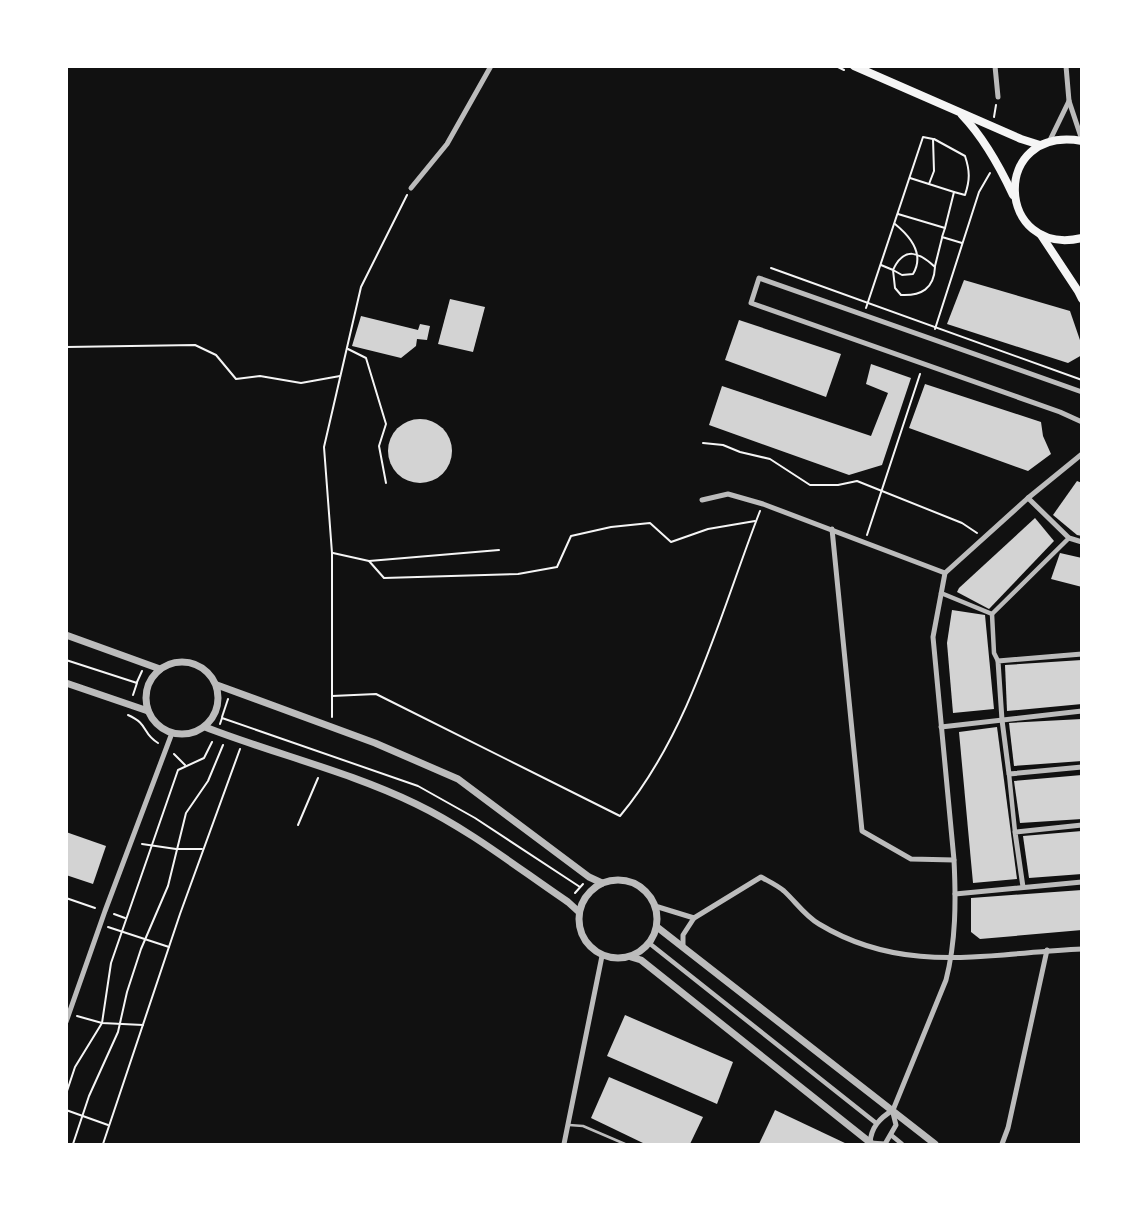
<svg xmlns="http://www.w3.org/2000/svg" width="1148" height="1211" font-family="'PT Serif',serif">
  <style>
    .building { fill: #d3d3d3 }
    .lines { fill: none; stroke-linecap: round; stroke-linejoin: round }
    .path { stroke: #f5f5f5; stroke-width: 2 }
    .service { stroke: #bcbcbc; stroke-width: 2.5 }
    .pedestrian { stroke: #bcbcbc; stroke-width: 4.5 }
    .minor { stroke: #bcbcbc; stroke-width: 5 }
    .tertiary { stroke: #bcbcbc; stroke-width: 7 }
    .secondary { stroke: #f5f5f5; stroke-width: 8 }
  </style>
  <rect width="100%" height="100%" fill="#111"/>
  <g class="building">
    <path d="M964,280L1070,311L1082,346V355L1068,363L947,324Z"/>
    <path d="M450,299L485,307L473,352L438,344Z"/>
    <path d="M361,316L418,330L420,324L430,326L427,340L417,339L416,346L401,358L352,346Z"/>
    <path d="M739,320L841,354L826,397L725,360Z"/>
    <path d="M871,364L911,378L882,465L849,475L709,425L722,386L871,436L888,393L866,384Z"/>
    <path d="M925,384L1041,422L1043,436L1051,454L1028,471L909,428Z"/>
    <circle cx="420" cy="451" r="32"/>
    <path d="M1077,481L1082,483V536L1077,535L1053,515Z"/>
    <path d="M1035,518L1054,541L989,609L957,592L959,588Z"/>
    <path d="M1060,553L1082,558V587L1051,579Z"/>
    <path d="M952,610L985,615L994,709L953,713L947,643Z"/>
    <path d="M1082,660V704L1007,711L1005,665Z"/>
    <path d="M1082,719V761L1014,766L1009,723Z"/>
    <path d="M997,727L1017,879L973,883L959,732Z"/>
    <path d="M1082,775V819L1020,823L1014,781Z"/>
    <path d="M1082,831V874L1029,878L1023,836Z"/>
    <path d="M66,832L106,846L93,884L66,875Z"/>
    <path d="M1082,890V930L980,939L971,932V898Z"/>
    <path d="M625,1015L733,1062L717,1104L607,1056Z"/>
    <path d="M609,1077L703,1117L690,1144H645L591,1118Z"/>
    <path d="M775,1110L847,1144H759Z"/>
  </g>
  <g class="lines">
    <g class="path">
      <path d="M836,66L844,70"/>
      <path d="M994,117L996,105"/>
      <path d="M934,139L965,156C970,171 970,180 965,195L954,192"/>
      <path d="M910,178L954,192L945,228"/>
      <path d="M898,214L945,228L942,237L962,243"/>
      <path d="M881,265L893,270L895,288L901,295C921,296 934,289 935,267C919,252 904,246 893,270L902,275L913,274C925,254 911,237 895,224"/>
      <path d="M935,266L942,238"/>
      <path d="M771,268L1082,380"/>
      <path d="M866,308L923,137L933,139L934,171L929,184"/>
      <path d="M935,329L979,192L990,173"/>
      <path d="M66,347L195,345L216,355L236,379L260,376L301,383L340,376"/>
      <path d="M348,349L366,358L386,424L379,446L386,483"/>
      <path d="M703,443L723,445L740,452L770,459L810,485H838L857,481L962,523L977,533"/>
      <path d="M867,535L920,374"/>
      <path d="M333,553L369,561L499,550"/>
      <path d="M369,561L384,578L518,574L557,567L571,536L611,527L650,523L671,542L708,529L755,521"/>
      <path d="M66,660L137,683L133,695"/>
      <path d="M137,682L142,671"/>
      <path d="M332,696L376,694L620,816C690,733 721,611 760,511"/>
      <path d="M128,715C149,724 142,734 158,743"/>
      <path d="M222,717L228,699"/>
      <path d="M332,717V553L324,447L361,287L407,195"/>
      <path d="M220,724L222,718L418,786L475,818L580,887"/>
      <path d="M174,754L185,765"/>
      <path d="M298,825L318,778"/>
      <path d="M142,844L176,849H202"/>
      <path d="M575,893L583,884"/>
      <path d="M66,898L95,908"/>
      <path d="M114,914L125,918"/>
      <path d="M108,927L169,947"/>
      <path d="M77,1016L102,1023L143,1025"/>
      <path d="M66,1094L75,1067L102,1023L111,963L178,770L204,758L212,742"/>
      <path d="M66,1110L108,1125"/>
      <path d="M73,1144L89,1096L118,1032L127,992L141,949L168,886L186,813L208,781L223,745"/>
      <path d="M103,1144L180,914L240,749"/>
    </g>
    <path class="service" d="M569,1125L583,1126L625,1144"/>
    <g class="pedestrian">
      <path d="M941,593L992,614L994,653L998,661"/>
      <path d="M992,614L1069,538"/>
      <path d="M1009,774L1015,832"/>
      <path d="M649,943L876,1123"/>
      <path d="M891,1135L902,1144"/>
    </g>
    <g class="minor">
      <path d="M995,66L998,97"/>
      <path d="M1066,66L1069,101L1082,140"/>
      <path d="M1050,140L1069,101"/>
      <path d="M411,188L447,144L491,66"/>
      <path d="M1082,392L759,278L751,303L1060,412L1082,422"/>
      <path d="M1028,498L1069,538L1082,542"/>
      <path d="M702,500L728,494L763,504L945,573"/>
      <path d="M832,529L862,831L911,859L954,860"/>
      <path d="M1082,654L998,661L1002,720L1009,774L1082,767"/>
      <path d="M941,727L1082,711"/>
      <path d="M1023,887L1015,832L1082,825"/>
      <path d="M955,894L1082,882"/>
      <path d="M655,906L694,918L761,877C768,881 777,885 784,891C795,901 805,916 819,924C905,976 988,953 1082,949"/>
      <path d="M683,946V935L694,918"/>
      <path d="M66,1022L105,911L172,733"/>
      <path d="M893,1110L946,980C956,941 956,901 954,860L933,637L945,573L1028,498L1082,454"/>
      <path d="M870,1143L885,1144L896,1125L893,1113"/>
      <path d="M870,1143C871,1127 880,1118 893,1110"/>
      <path d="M564,1144L602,956"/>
      <path d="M1002,1144L1008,1128L1047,950"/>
    </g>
    <g class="tertiary">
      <path d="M66,635L160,669"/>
      <circle cx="182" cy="698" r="36"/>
      <path d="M66,683L148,711"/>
      <path d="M217,685L375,743L458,779L589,877L602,883"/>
      <path d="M205,727C274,754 348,771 416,804C470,830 519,869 568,902L579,912"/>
      <circle cx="618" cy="919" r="39"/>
      <path d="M657,927L935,1144"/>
      <path d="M631,957L641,960L872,1144"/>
    </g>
    <g class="secondary">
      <path d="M854,66L1021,139L1040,145"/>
      <path d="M962,115C984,138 999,165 1013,195"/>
      <path d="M1082,141C989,125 996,258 1082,238"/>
      <path d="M1041,235L1078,291L1082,299"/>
    </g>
  </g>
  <rect width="1148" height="1211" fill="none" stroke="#ffffff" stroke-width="136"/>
</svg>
